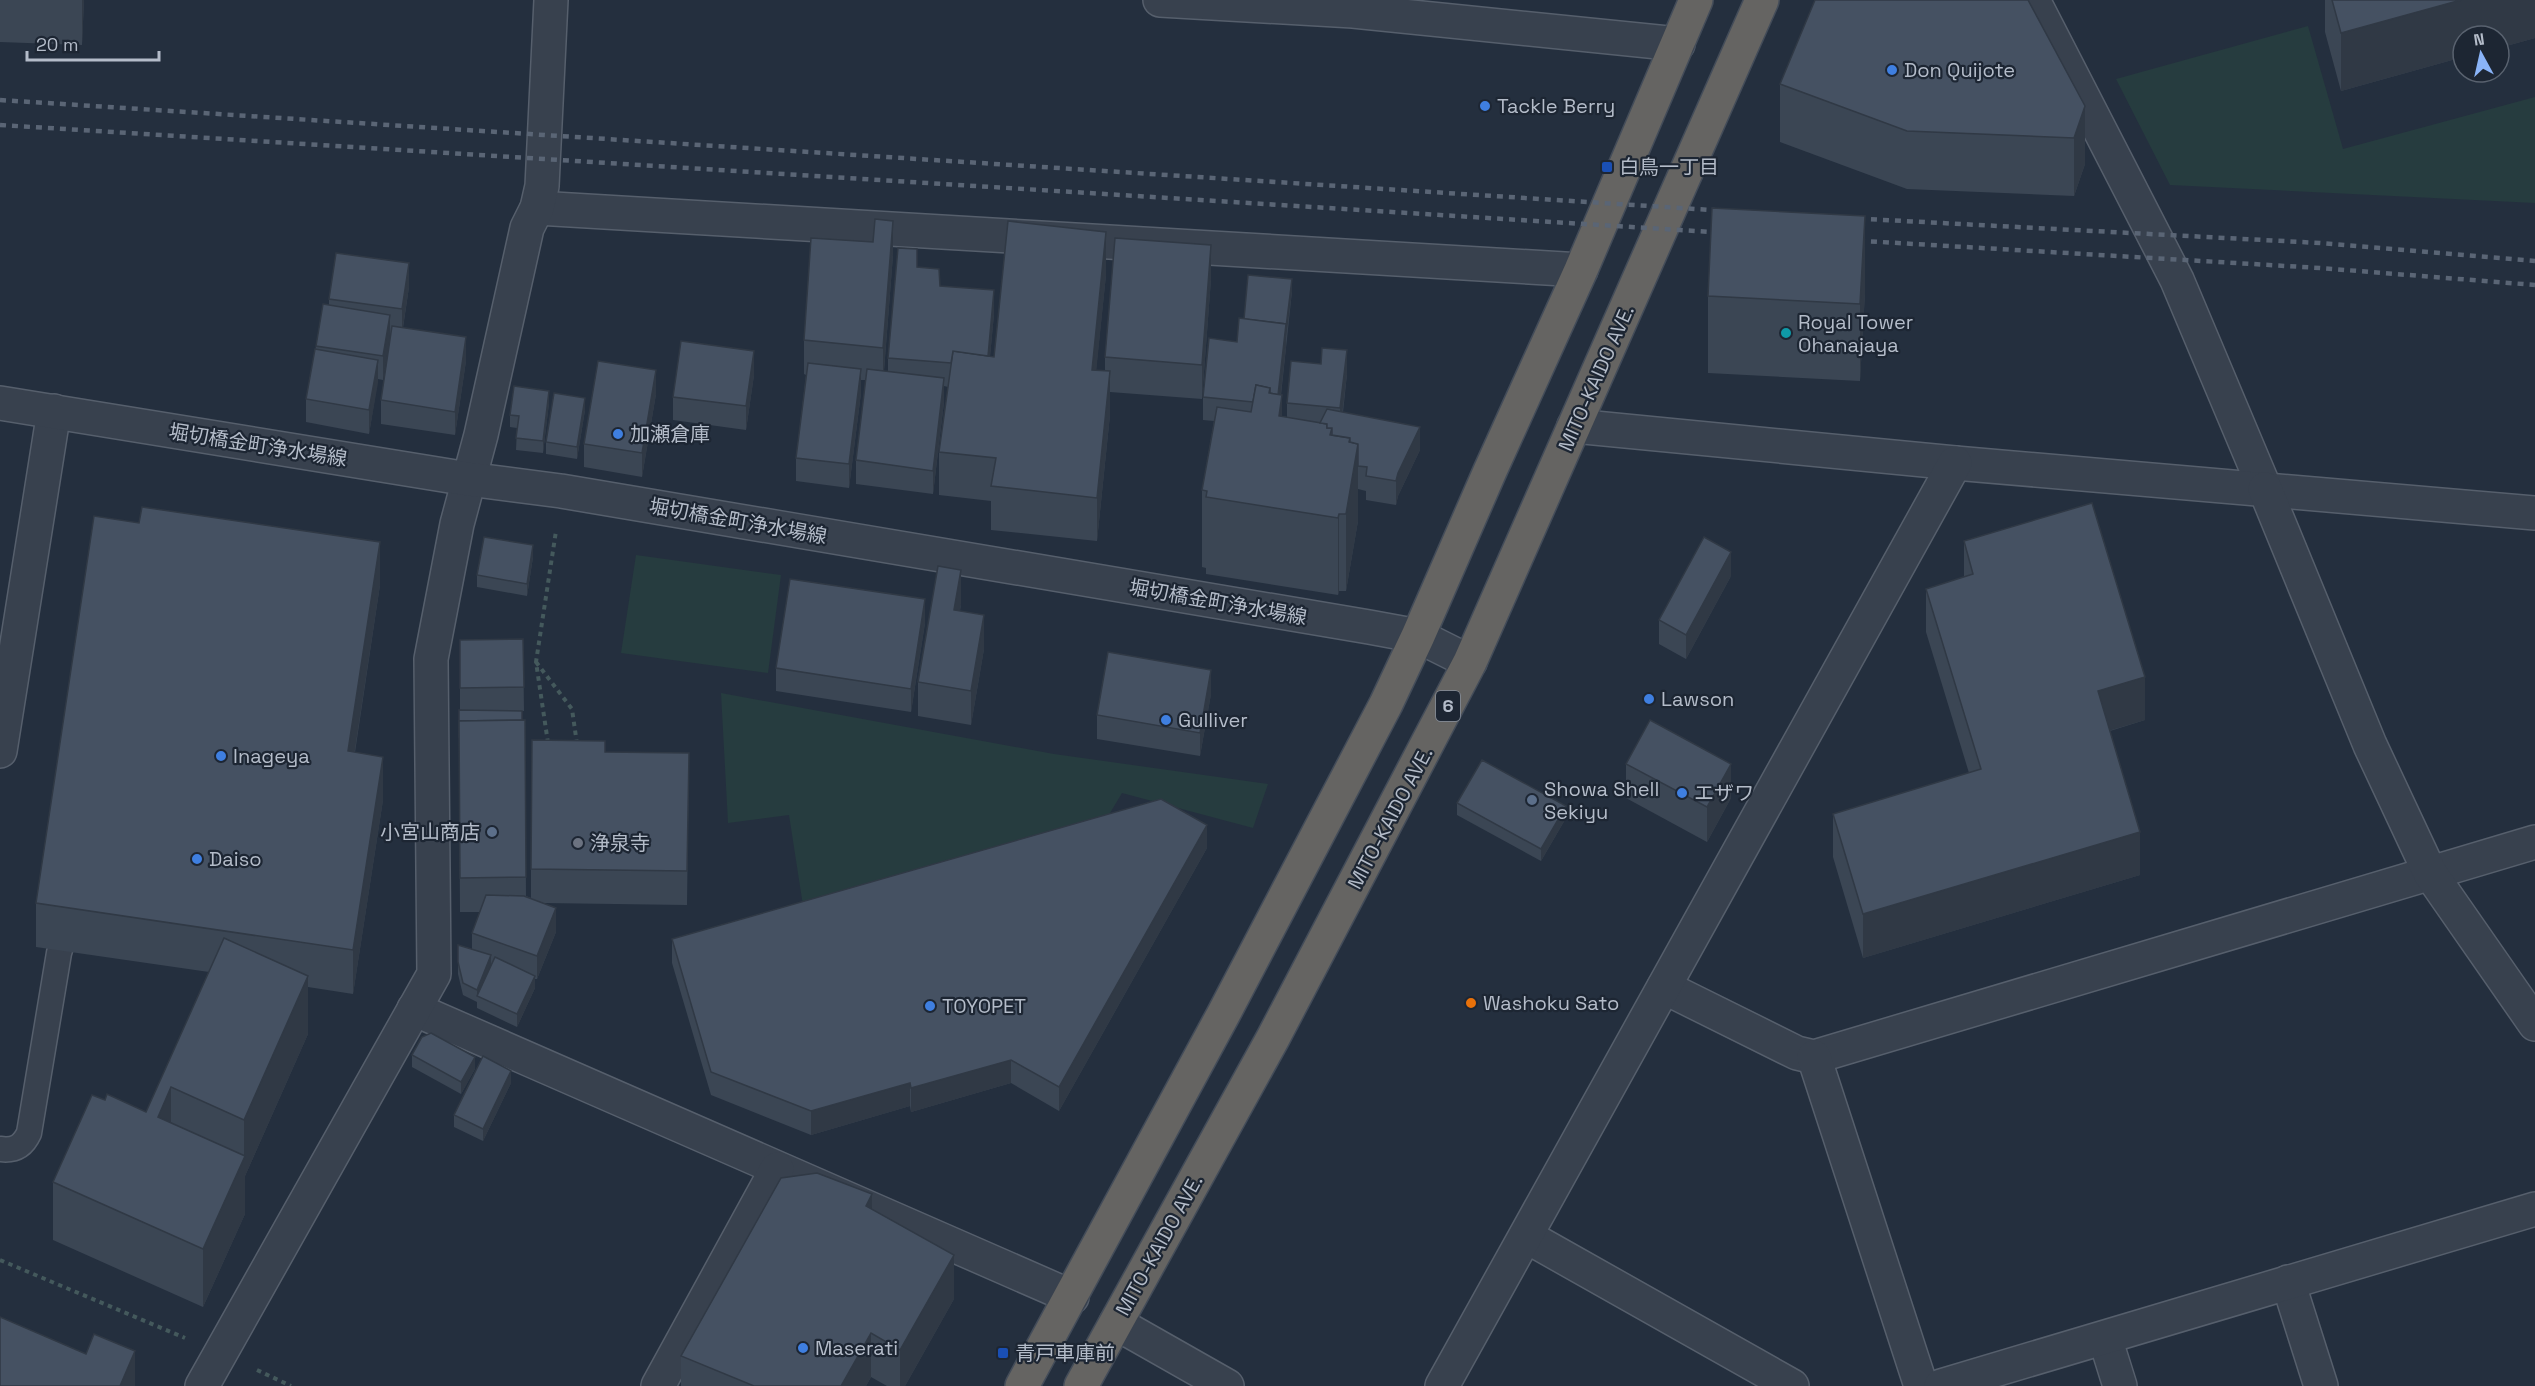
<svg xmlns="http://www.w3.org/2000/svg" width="2535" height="1386" font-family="'Space Grotesk','Noto Sans JP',sans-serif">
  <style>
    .green { fill: #263c3f }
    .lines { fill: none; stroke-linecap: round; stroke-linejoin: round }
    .service-casing { stroke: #565f6c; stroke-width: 27 }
    .minor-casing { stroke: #565f6c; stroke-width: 36 }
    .tertiary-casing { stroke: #565f6c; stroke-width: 36 }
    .trunk-casing { stroke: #434c59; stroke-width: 36 }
    .path { stroke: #44595c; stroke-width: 4; stroke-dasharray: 4.5 4.5; stroke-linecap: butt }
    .service { stroke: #38414e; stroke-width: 24 }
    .minor { stroke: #38414e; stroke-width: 33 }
    .tertiary { stroke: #38414e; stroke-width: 33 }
    .trunk { stroke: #656462; stroke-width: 33 }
    .rail { stroke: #5a6575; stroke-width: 4.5; stroke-dasharray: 6 6; stroke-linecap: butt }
    .wall { fill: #3b4654 }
    .shaded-wall { fill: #303945 }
    .building { fill: #455162; stroke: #303945; stroke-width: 1.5 }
    .shop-dot { fill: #3f7fe0; stroke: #1d2633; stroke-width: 2 }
    .transit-dot { fill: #1a4fb4; stroke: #1d2633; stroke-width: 2 }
    .culture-dot { fill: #0f9aa8; stroke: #1d2633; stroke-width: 2 }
    .service-dot { fill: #5c6f8a; stroke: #1d2633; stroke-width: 2 }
    .worship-dot { fill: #6b7280; stroke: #1d2633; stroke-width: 2 }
    .food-dot { fill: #e8710a; stroke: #1d2633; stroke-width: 2 }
    .labels { text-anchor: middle; stroke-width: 4.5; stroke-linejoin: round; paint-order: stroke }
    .shield { fill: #1d2633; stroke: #878f9c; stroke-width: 1.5 }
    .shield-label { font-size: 18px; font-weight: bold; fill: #b4bcc9 }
    .poi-label { font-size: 20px; fill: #b4bcc9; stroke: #1d2633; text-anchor: start }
    .street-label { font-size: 20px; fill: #b4bcc9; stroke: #1d2633 }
  </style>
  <rect width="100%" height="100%" fill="#242f3e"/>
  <g class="green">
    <path d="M2308,26L2343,149L2535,97V203L2170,185L2116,79Z"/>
    <path d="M636,555L781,575L768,673L621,653Z"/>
    <path d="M721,693L1054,754L1268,784L1253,828L1122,793L1107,818L804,912L789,815L728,823Z"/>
  </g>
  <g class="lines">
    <defs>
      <path id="service" d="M0,1149C15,1151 23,1146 29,1133L59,953C63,939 67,932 82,931"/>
      <g id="minor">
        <path d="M1160,0L1353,11L1678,44"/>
        <path d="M2033,0L2177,280L2265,489"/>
        <path d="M537,208L1581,270"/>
        <path d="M1574,426L1955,463L2535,513"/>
        <path d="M0,751L54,411"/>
        <path d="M1664,987L1797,1053L1814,1057L2535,842"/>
        <path d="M414,1009L1072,1297"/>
        <path d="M1814,1057L1921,1386"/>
        <path d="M1526,1236L1792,1386"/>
        <path d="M2288,1282L2321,1386"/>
        <path d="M1116,1323L1227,1386"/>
        <path d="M2105,1338L2120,1386"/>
        <path d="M202,1386L434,974L431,659L457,524L481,435L527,228L537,208L542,186L551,0"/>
        <path d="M658,1386L777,1169"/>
        <path d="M1442,1386L1955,463"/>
        <path d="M1941,1386L2535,1209"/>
      </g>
      <g id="tertiary">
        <path d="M0,403L468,479L561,491L1369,627L1418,636L1470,662"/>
        <path d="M2265,489L2370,745L2430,873L2535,1024"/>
      </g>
      <g id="trunk">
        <path d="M1022,1386L1223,1015L1386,704L1418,636L1490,471L1581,270L1696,0"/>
        <path d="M1081,1386L1273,1038L1470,662L1762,0"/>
      </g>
    </defs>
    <use href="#service" class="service-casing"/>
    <use href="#minor" class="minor-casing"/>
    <use href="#tertiary" class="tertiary-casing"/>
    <use href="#trunk" class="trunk-casing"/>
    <g class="path">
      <path d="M536,662L572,709L577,744"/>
      <path d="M548,743L536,662L556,531"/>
      <path d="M0,1260L185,1338"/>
      <path d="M257,1370L291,1386"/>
    </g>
    <use href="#service" class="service"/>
    <use href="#minor" class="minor"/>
    <use href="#tertiary" class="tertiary"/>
    <use href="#trunk" class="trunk"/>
    <g class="rail">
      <path d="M0,100L1727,211"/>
      <path d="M0,125L1728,233"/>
      <path d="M1847,218L2320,243L2535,261"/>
      <path d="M1847,240L2320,268L2535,285"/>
    </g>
  </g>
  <g class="wall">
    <path d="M0,0H84L82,45L0,42Z"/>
    <path d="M2028,0L2085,164L2074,196L1907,189L1780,142V84Z"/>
    <path d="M2325,0H2535V38L2499,48L2463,36V57L2341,91L2325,32Z"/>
    <path d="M893,255L884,371L888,372V358L917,267L940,286L994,314L990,356L994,357L1106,275L1096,370L1105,371V357L1211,279L1202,399L1110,392V415L1097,541L991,530V501L939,495V452L948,387L944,386V402L933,494L856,484V460L866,380H861V393L849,488L796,481V458L806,375L804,374V340Z"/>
    <path d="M409,287L403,328L466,361L455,435L381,424V400L389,342L383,380L378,379L369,434L306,422V399L316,346L329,305V299Z"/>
    <path d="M1292,291L1281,395L1282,416L1287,417V403L1347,374L1343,412L1420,450L1398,496L1396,505L1366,500V491L1358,489V521L1346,591H1339L1338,595L1206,574V568L1202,567V490L1214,421L1203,420V397L1237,342L1244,319Z"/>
    <path d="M1865,293L1860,381L1708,373V296Z"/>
    <path d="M754,375L746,430L673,420V397Z"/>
    <path d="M656,394L642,477L584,467V444Z"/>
    <path d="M549,403L543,453L516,450L517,428L510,427V415Z"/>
    <path d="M585,410L577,459L546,454V442Z"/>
    <path d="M1964,541L2145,720L2110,731L2140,875L1863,958L1833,857V814L1969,773L1926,632V589L1964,577Z"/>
    <path d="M533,557L527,596L477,587V575Z"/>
    <path d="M1731,576L1686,659L1659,644V620Z"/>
    <path d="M380,585L355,752L383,800L353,994L308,987V1034L245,1176V1214L203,1307L53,1240V1182L105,1100L146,1112L209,972L36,947V903Z"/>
    <path d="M961,604L960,611L984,649L971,725L918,716V682Z"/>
    <path d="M925,623L911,712L776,691V668Z"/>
    <path d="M523,639L524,711H494L522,720H525L526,896L531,898V869L605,752L689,753L687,905L543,903L556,932L537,979H535V988L517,1027L477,1008V1000V1002L463,995L458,974V945L472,950V933L480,912H460L459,750V710L460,711V640Z"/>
    <path d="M1211,694L1200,756L1097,739V715Z"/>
    <path d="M1626,764L1731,798L1707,842L1626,798Z"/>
    <path d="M1457,803L1566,818L1541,861L1457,815Z"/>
    <path d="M1207,848L1059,1111L1011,1083L911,1112L910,1106L811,1135L711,1095L672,963V939Z"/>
    <path d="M412,1055L475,1069L461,1094L412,1067Z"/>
    <path d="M511,1083L483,1141L454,1127V1115Z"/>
    <path d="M954,1299L905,1386H887L871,1377L866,1386H681V1356Z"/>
  </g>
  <g class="shaded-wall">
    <path d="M82,0H84L82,45Z"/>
    <path d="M2461,0H2535V38L2499,48V36H2463V57L2341,91V33Z"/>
    <path d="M2085,106V164L2074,196V138Z"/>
    <path d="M1865,216V293L1860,381V304Z"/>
    <path d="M893,221V255L883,382V348Z"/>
    <path d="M1106,232V275L1092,413V370Z"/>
    <path d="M1211,245V279L1202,399V365Z"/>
    <path d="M409,263V287L402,333V309Z"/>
    <path d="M1292,279V291L1286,339V327Z"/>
    <path d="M994,290V314L987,390V366Z"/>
    <path d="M390,315V338L383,380V356Z"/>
    <path d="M1286,324V347L1277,428V405Z"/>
    <path d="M466,337V361L455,435V412Z"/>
    <path d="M1347,350V374L1340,432V408Z"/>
    <path d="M754,351V375L746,430V406Z"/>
    <path d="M378,360V383L369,434V410Z"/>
    <path d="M861,369V393L849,488V464Z"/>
    <path d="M656,370V394L642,477V453Z"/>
    <path d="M1110,371V415L1097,541V498Z"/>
    <path d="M944,378V402L933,494V471Z"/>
    <path d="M549,391V403L543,453V441Z"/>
    <path d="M1282,395V473L1279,416Z"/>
    <path d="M585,398V410L577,459V447Z"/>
    <path d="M1420,427V450L1398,496L1396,505V481L1398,473Z"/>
    <path d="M1358,444V521L1346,591V514Z"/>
    <path d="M1339,514V591L1338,595V518Z"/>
    <path d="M380,542V585L348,795V751Z"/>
    <path d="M533,545V557L527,596V584Z"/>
    <path d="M1731,552V576L1686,659V635Z"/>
    <path d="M961,570V604L954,644V610Z"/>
    <path d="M925,599V623L911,712V689Z"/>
    <path d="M984,615V649L971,725V691Z"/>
    <path d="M1211,670V694L1200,756V733Z"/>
    <path d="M2145,677V720L2098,734V691Z"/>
    <path d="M383,757V800L353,994V950Z"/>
    <path d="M1731,764V798L1707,842V807Z"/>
    <path d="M1566,806V818L1541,861V849Z"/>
    <path d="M1207,825V848L1059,1111V1087Z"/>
    <path d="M2140,832V875L1863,958V914Z"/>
    <path d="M556,908V932L537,979V956Z"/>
    <path d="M491,955V968L477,996V1002V990Z"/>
    <path d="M308,976V1034L245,1176V1214L203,1307V1249L244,1158V1120Z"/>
    <path d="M535,976V988L517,1027V1014Z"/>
    <path d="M475,1057V1069L461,1094V1082Z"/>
    <path d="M1011,1060V1083L911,1112V1088Z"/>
    <path d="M511,1071V1083L483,1141V1129Z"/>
    <path d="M910,1083V1106L811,1135V1111Z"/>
    <path d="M171,1087V1145L158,1117Z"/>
    <path d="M872,1194V1238L866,1206Z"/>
    <path d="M954,1255V1299L905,1386H900V1350Z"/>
    <path d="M871,1333V1377L866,1386H841Z"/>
    <path d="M135,1351V1386H120Z"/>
  </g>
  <g class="building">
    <path d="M1815,0H2028L2085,106L2074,138L1907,131L1780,84Z"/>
    <path d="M2332,0H2461L2341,33Z"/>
    <path d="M1712,208L1865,216L1860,304L1708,296Z"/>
    <path d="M875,219L893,221L883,348L804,340L811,238L873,242Z"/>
    <path d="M1008,221L1106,232L1092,370L1110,371L1097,498L991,486L996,458L939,452L953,351L994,357Z"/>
    <path d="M1115,238L1211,245L1202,365L1105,357Z"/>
    <path d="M898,248L917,249V267L939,269L940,286L994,290L988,356L953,351L951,363L888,358Z"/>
    <path d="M336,253L409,263L402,309L329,299Z"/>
    <path d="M1248,275L1292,279L1286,327V324L1244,319Z"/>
    <path d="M323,304L390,315L383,356L316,346Z"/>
    <path d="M1239,318L1286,324L1278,395L1270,393V388L1256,385L1253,402L1203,397L1209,338L1237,342Z"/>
    <path d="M392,326L466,337L455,412L381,400Z"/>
    <path d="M681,341L754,351L746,406L673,397Z"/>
    <path d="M1322,348L1347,350L1340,408L1287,403L1291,361L1321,364Z"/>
    <path d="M315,349L378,360L369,410L306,399Z"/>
    <path d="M598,361L656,370L642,453L584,444Z"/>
    <path d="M808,363L861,369L849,464L796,458Z"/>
    <path d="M867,369L944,378L933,471L856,460Z"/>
    <path d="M1256,385L1270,388L1269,393L1282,395L1279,416L1327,424V428H1332L1330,435L1350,438L1349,442L1358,444L1346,514H1339L1338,518L1206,497L1207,491L1202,490L1217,407L1251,412Z"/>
    <path d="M514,386L549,391L543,441L516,438L519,416L510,415Z"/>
    <path d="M554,393L585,398L577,447L546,442Z"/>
    <path d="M1327,409L1420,427L1398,473L1396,481L1366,476L1367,467L1358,466V444L1350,442V438L1332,435V428H1327V424L1320,423Z"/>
    <path d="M2092,503L2145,677L2098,691L2140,832L1863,914L1833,814L1981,769L1926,589L1973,574L1964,541Z"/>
    <path d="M142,507L380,542L348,751L383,757L353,950L36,903L94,516L139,523Z"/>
    <path d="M484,537L533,545L527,584L477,575Z"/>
    <path d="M1704,537L1731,552L1686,635L1659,620Z"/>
    <path d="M938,566L961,570L954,610L984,615L971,691L918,682Z"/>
    <path d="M790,579L925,599L911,689L776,668Z"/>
    <path d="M523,639L524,687L460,688V640Z"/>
    <path d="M1108,652L1211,670L1200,733L1097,715Z"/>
    <path d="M459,710L522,711V720L459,721V738Z"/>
    <path d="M525,720L526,877L460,878L459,721Z"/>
    <path d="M1650,720L1731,764L1707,807L1626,764Z"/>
    <path d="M532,740L605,741V752L689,753L687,871L531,869Z"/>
    <path d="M1482,760L1566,806L1541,849L1457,803Z"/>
    <path d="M1161,799L1207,825L1059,1087L1011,1060L911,1088L910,1083L811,1111L711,1072L672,939Z"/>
    <path d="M486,895L524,896L556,908L537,956L472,933Z"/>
    <path d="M224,938L308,976L244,1120L171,1087L158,1117L245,1156L203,1249L53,1182L92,1095L105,1100L107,1094L146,1112Z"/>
    <path d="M458,945L491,955L477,990L463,983L458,962Z"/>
    <path d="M495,957L535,976L517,1014L477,996Z"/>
    <path d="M431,1033L475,1057L461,1082L412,1055L422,1037Z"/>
    <path d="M483,1056L511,1071L483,1129L454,1115Z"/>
    <path d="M817,1173L872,1194L866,1206L954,1255L900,1350L871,1333L841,1386H754L681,1356L781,1178Z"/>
    <path d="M0,1317L86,1354L94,1334L135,1351L120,1386H0Z"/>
  </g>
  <g class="shop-dot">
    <circle cx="1892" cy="70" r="6"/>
    <circle cx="1485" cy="106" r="6"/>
    <circle cx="618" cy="434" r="6"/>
    <circle cx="1649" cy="699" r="6"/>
    <circle cx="1166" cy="720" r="6"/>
    <circle cx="221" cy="756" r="6"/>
    <circle cx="1682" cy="793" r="6"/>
    <circle cx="197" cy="859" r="6"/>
    <circle cx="930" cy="1006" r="6"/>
    <circle cx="803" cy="1348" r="6"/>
  </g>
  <g class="transit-dot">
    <rect x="1601" y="161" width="12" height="12" rx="3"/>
    <rect x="997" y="1347" width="12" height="12" rx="3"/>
  </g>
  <circle class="culture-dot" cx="1786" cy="333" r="6"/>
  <g class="service-dot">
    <circle cx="1532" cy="800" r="6"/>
    <circle cx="492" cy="832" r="6"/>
  </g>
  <circle class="worship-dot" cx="578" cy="843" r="6"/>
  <circle class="food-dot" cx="1471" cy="1003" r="6"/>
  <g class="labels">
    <rect class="shield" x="1436" y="691" width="24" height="30" rx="4.5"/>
    <g class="shield-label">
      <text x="1448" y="712">6</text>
    </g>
    <g class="poi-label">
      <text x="1904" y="77">Don Quijote</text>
      <text x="1497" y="113">Tackle Berry</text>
      <text x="1619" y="174">白鳥一丁目</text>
      <text x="1798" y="329">Royal Tower<tspan x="1798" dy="23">Ohanajaya</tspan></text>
      <text x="630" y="441">加瀬倉庫</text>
      <text x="1661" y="706">Lawson</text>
      <text x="1178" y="727">Gulliver</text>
      <text x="233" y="763">Inageya</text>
      <text x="1544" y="796">Showa Shell<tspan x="1544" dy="23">Sekiyu</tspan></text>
      <text x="1694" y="800">エザワ</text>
      <text x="480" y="839" text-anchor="end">小宮山商店</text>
      <text x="590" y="850">浄泉寺</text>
      <text x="209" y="866">Daiso</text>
      <text x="1483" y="1010">Washoku Sato</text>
      <text x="942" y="1013">TOYOPET</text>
      <text x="815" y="1355">Maserati</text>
      <text x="1015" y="1360">青戸車庫前</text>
    </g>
    <g class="street-label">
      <text transform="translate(1596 378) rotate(-66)" y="7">MITO-KAIDO AVE.</text>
      <text transform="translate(258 445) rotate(9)" y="7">堀切橋金町浄水場線</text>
      <text transform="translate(738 521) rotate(10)" y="7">堀切橋金町浄水場線</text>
      <text transform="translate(1218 602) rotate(10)" y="7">堀切橋金町浄水場線</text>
      <text transform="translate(1390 818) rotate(-62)" y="7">MITO-KAIDO AVE.</text>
      <text transform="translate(1159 1245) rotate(-61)" y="7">MITO-KAIDO AVE.</text>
    </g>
  </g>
  <g transform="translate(2481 54) rotate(352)"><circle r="28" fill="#1d2633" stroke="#59626f" stroke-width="1.5"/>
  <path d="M0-4.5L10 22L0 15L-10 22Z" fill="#8ab4f8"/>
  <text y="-9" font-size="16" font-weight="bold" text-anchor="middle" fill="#b4bcc9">N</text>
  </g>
  <path d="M27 51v9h132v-9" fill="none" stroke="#b4bcc9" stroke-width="3"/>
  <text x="36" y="51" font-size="18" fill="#b4bcc9" stroke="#1d2633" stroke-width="4.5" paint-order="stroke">20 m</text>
</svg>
